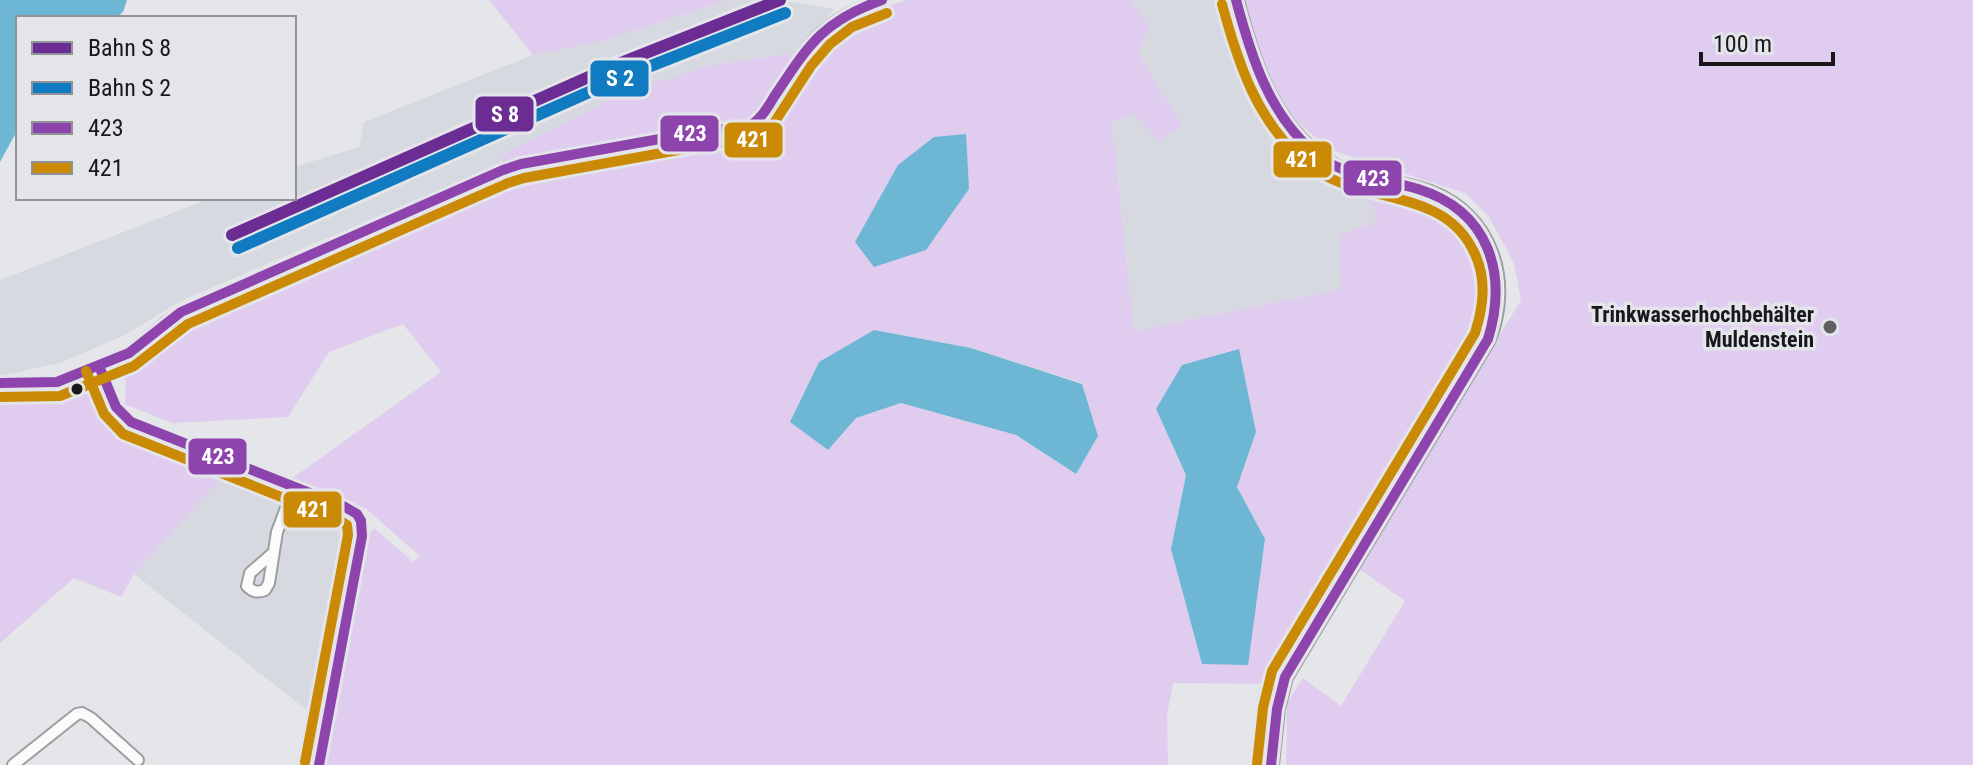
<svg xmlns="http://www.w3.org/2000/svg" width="1973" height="765" font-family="'Roboto Condensed',sans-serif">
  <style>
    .built { fill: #d6d9e0 }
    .green { fill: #e0ccee; fill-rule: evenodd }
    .water { fill: #6db7d5 }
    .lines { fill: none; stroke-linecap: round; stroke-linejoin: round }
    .street-casing { stroke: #9e9ea0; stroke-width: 14 }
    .secondary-casing { stroke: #9e9ea0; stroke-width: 18 }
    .street { stroke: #fbfbfc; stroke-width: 10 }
    .secondary { stroke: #fbfbfc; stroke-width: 14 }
    .bus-1-casing { stroke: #e4e5ea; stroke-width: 16 }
    .bus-2-casing { stroke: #e4e5ea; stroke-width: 16 }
    .bus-1 { stroke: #8e44ad; stroke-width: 10 }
    .bus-2 { stroke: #ca8a05; stroke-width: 10 }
    .rail-1-casing { stroke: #e4e5ea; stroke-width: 18 }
    .rail-2-casing { stroke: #e4e5ea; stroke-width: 18 }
    .rail-1 { stroke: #6b2c94; stroke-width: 12 }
    .rail-2 { stroke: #107bc0; stroke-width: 12 }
    .poi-dot { fill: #606062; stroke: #e4e5ea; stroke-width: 3 }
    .bus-dot { fill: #18181a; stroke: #e4e5ea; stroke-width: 3 }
    .labels { text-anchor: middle; stroke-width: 7; stroke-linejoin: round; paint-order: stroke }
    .poi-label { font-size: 22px; font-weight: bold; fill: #18181a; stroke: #e4e5ea; text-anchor: end }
    .line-badge { stroke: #e4e5ea; stroke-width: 3 }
    .badge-label { font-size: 22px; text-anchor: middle; font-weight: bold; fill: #fff }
  </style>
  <rect width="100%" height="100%" fill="#e5e6e9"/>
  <g class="built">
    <path d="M728,0H778L835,9L810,34L796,53L712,65L502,154L500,164L183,300L123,336L60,363L0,376V280L211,198H294V167L359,147L364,122L533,55L604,41Z"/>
    <path d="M1130,0H1226L1260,115L1290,155L1328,179L1365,191L1378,220L1340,236L1341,289L1134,331L1112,121L1134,114L1182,125L1138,53L1150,25Z"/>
    <path d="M228,471L341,515L352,529L318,719L134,574Z"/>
  </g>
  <g class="green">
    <path d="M489,0H728L604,41L533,55Z"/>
    <path d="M907,0H1130L1150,25L1138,53L1182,125L1159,141L1134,114L1112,122L1134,331L1341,289L1339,236L1378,220L1365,191C1385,196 1407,195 1426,203C1477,224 1500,282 1480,332L1385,489L1275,684L1173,683L1167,715L1168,765H324L368,534L375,529L413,562L420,556L365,508L290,480L441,372L403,324L329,352L288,417L172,423L125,404L126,369L164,352L186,319L500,176L502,154L623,93L712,65L808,51L832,29L857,15ZM874,330L971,348L1082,383L1075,474L1016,435L901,403L856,418ZM1156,409L1256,432L1237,487L1265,539L1260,570L1171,549L1186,475Z"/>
    <path d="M1241,0H1973V765H1286L1287,703L1303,678L1341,706L1405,601L1358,568L1521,300L1514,263L1489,217L1465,193L1331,150L1303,127L1275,96L1263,74Z"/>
    <path d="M73,389L96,391L120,424L228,471L134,574L121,597L74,578L0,643V394Z"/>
  </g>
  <g class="water">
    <path d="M0,0H127L123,12L116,18H18V129L0,162Z"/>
    <path d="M966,134L969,189L926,250L874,267L855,242L898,165L934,137Z"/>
    <path d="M874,330L971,348L1082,384L1098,436L1076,474L1016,435L901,403L856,418L828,450L790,422L819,362Z"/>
    <path d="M1239,349L1256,432L1237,487L1265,539L1248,665L1202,664L1171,549L1186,475L1156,409L1182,365Z"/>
  </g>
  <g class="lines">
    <defs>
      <g id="street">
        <path d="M99,366L116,407L131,422L345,507C358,513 363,521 362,536L319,765"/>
        <path d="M0,383L57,382L73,376L129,353L166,322L181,312L503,170L521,164L715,129C726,128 741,131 751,125C763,118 770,101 778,90C811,40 823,19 882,0"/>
        <path d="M273,553L250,573L247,586C253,592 257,593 265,590L269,583L277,532L294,487"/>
        <path d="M13,765L77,714L82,713L91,718L138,760"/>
      </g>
      <path id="secondary" d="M1236,0C1251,57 1268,115 1316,154C1356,186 1387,177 1430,193C1491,216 1511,282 1488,339L1285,677L1277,709L1271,765"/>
    </defs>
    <use href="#street" class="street-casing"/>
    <use href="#secondary" class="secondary-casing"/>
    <use href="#street" class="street"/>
    <use href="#secondary" class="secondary"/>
    <defs>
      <g id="bus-1">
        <path d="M1236,0C1251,56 1269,115 1316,154C1346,178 1382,178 1418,189C1489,211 1508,273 1488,339L1285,677L1277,709L1271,765"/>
        <path d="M99,366L116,407L131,422L345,507L357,514L361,521"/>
        <path d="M0,383L57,382L129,353L181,312L503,170L521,164L715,129C727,129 741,131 751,125C764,117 770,102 778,91C810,42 826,20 882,0"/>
        <path d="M319,765L362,536L361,521"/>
      </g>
      <g id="bus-2">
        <path d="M1222,4C1238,63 1257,122 1306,163C1356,206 1441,185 1473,250C1487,277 1484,305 1475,333L1272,671L1263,708L1257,764"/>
        <path d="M86,371L104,414L123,434L339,520L347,525L348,535L305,762"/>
        <path d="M0,397L60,396L134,366L188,324L508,183L524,178L717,143L753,140L774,123L811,66L830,44L852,27L887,13"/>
      </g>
    </defs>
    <use href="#bus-1" class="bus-1-casing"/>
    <use href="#bus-2" class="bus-2-casing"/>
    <use href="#bus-1" class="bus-1"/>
    <use href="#bus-2" class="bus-2"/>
    <defs>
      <path id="rail-1" d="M232,235L618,64L780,0"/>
      <path id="rail-2" d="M238,248L623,77L785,13"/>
    </defs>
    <use href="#rail-1" class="rail-1-casing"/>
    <use href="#rail-2" class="rail-2-casing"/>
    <use href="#rail-1" class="rail-1"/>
    <use href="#rail-2" class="rail-2"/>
  </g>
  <circle class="poi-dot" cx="1830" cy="327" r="8"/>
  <circle class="bus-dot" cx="77" cy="389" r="7"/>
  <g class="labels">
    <g class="poi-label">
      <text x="1814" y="322">Trinkwasserhochbehälter<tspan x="1814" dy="25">Muldenstein</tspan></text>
    </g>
  </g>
  <g class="line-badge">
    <rect x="589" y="59" width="61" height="39" rx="8" fill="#107bc0"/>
    <rect x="474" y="95" width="61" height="38" rx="8" fill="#6b2c94"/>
    <rect x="659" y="114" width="61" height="39" rx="8" fill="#8e44ad"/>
    <rect x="723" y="121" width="61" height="38" rx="8" fill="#ca8a05"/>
    <rect x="1272" y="140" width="61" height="39" rx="8" fill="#ca8a05"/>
    <rect x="1342" y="159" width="61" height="38" rx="8" fill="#8e44ad"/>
    <rect x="187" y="437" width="61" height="39" rx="8" fill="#8e44ad"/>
    <rect x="282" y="490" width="61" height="39" rx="8" fill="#ca8a05"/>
  </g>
  <g class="badge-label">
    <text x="620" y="86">S 2</text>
    <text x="505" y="122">S 8</text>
    <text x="690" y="141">423</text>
    <text x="753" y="147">421</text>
    <text x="1302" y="167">421</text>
    <text x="1373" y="186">423</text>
    <text x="218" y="464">423</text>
    <text x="313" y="517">421</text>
  </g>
  <rect x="16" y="16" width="280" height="184" fill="#e4e5ea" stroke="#929397" stroke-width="2"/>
  <rect x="32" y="42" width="40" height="12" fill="#6b2c94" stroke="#929397" stroke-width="2"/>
  <text x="88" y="56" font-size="24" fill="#18181a">Bahn S 8</text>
  <rect x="32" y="82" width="40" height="12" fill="#107bc0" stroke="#929397" stroke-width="2"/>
  <text x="88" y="96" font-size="24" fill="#18181a">Bahn S 2</text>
  <rect x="32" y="122" width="40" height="12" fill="#8e44ad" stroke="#929397" stroke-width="2"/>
  <text x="88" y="136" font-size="24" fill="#18181a">423</text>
  <rect x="32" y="162" width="40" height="12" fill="#ca8a05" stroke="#929397" stroke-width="2"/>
  <text x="88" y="176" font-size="24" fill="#18181a">421</text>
  <path d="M1701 52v12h132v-12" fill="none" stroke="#18181a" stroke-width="4"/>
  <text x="1713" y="52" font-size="24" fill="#18181a" stroke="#e4e5ea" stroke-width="6" paint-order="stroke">100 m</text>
</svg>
